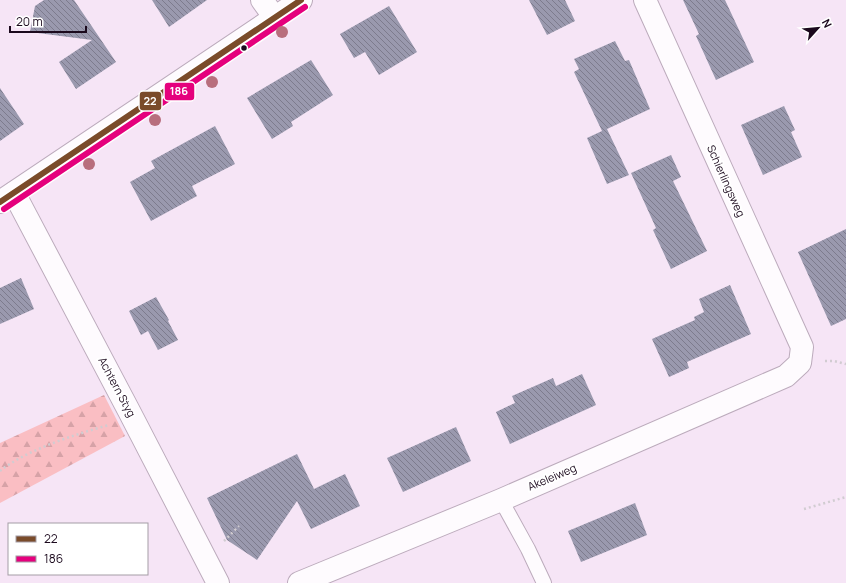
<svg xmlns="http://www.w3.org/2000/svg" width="846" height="583" font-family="Manrope,sans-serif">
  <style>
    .forest { fill: url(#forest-firs) }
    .building { fill: url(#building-back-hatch) }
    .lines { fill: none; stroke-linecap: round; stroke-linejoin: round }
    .service-casing { stroke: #bcabbc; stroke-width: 16 }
    .minor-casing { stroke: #bcabbc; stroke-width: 24 }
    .tertiary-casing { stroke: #bcabbc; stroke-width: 24 }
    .path { stroke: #d1ccd1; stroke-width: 2.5; stroke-dasharray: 2 3; stroke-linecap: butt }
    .service { stroke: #fefbfe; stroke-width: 14 }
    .minor { stroke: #fefbfe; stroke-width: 22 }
    .tertiary { stroke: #fefbfe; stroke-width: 22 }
    .bus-1-casing { stroke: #fff; stroke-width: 9 }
    .bus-2-casing { stroke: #fff; stroke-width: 9 }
    .bus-1 { stroke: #7a4b2a; stroke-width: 6 }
    .bus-2 { stroke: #e5007d; stroke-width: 6 }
    .tree { fill: #b86e7d }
    .bus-dot { fill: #1b091d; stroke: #fff; stroke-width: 1.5 }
    .labels { text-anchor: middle; stroke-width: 4; stroke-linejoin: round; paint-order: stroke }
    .street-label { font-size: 11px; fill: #1b091d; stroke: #fff }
    .line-badge { stroke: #fff; stroke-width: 1.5 }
    .badge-label { font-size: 11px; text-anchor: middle; font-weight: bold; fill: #fff }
  </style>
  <defs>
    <pattern id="forest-firs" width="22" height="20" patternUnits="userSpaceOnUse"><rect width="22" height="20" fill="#fabec3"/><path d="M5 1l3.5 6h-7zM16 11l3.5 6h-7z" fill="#d6a2a7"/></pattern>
    <pattern id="building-back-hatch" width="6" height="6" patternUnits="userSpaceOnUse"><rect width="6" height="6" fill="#9a99ae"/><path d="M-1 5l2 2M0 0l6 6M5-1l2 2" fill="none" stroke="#7d7b8d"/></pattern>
  </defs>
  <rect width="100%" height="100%" fill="#f6e5f6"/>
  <path class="forest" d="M104,395L125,436L0,503V443Z"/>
  <g class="building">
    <path d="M44,0H74L116,62L76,89L59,62L92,40L30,32L35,6Z"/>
    <path d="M152,0H207L169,27Z"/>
    <path d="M529,0H565L575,21L547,35Z"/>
    <path d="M683,0H725L754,62L716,80L696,36L699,34Z"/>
    <path d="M389,6L417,52L379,75L365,52L354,58L340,34Z"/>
    <path d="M615,41L625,61L629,60L650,109L607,129L629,175L607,184L587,138L602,131L574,72L579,69L574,59Z"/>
    <path d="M311,60L333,95L291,122L293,126L272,139L247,98Z"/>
    <path d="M0,88L24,124L0,141Z"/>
    <path d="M784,106L795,130L791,132L802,157L763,175L741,125Z"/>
    <path d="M215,126L235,164L192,186L197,196L151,221L130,182L155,168L151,161Z"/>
    <path d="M671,155L681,177L673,181L707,251L671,269L653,230L656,228L631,173Z"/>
    <path d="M846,229V319L831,326L798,252Z"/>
    <path d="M21,278L34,309L0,324V288Z"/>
    <path d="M730,285L751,334L687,362L689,368L669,377L652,339L695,320L694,317L704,312L699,299Z"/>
    <path d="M156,297L169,320L168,321L178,340L158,350L148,331L141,335L129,311Z"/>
    <path d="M582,374L596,405L510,444L496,412L515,403L512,396L553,378L556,386Z"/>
    <path d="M456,427L471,461L403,492L387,458Z"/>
    <path d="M297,454L314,489L345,474L360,506L311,529L297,501L257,560L227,540L207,498Z"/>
    <path d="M635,503L647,535L581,562L568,531Z"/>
  </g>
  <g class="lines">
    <defs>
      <path id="service" d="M501,500L528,549L544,583"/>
      <g id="minor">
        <path d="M262,0L275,18"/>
        <path d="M14,193L129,411L218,583"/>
        <path d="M299,583L501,500L786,376L800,363L802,347L645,0"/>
      </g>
      <path id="tertiary" d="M0,202L301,0"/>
    </defs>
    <use href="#service" class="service-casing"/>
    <use href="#minor" class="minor-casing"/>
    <use href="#tertiary" class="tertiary-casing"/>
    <g class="path">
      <path d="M825,361H834L846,364"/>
      <path d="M0,471C26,450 76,434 109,425"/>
      <path d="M804,509L846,497"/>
      <path d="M224,541L239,526"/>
    </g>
    <use href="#service" class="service"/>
    <use href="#minor" class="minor"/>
    <use href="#tertiary" class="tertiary"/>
    <defs>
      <path id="bus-1" d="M0,202L301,0"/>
      <path id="bus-2" d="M4,209L305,7"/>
    </defs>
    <use href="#bus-1" class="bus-1-casing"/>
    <use href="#bus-2" class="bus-2-casing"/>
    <use href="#bus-1" class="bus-1"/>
    <use href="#bus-2" class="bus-2"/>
  </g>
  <g class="tree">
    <circle cx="282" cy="32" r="6"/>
    <circle cx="212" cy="82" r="6"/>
    <circle cx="155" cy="120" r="6"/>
    <circle cx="89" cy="164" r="6"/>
  </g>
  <circle class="bus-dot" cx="244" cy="48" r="3.5"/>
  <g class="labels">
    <g class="street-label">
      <text transform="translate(726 181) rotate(66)" y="4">Schierlingsweg</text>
      <text transform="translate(117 387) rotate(62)" y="4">Achtern Styg</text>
      <text transform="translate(552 477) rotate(-23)" y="4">Akeleiweg</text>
    </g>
  </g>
  <g class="line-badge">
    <rect x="164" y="82" width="31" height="19" rx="4" fill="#e5007d"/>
    <rect x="139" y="91" width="23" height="20" rx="4" fill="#7a4b2a"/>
  </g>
  <g class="badge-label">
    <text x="179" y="95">186</text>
    <text x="150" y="105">22</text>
  </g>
  <rect x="8" y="523" width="140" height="52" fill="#ffffff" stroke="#a49da5"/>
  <rect x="16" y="536" width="20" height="6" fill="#7a4b2a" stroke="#a49da5"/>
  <text x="44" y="543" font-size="12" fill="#1b091d">22</text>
  <rect x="16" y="556" width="20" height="6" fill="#e5007d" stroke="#a49da5"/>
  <text x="44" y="563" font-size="12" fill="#1b091d">186</text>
  <g transform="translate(818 28) rotate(63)" stroke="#ffffff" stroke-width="3" paint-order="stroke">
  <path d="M0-3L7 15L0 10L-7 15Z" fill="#1b091d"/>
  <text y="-6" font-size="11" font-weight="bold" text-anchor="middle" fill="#1b091d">N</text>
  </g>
  <path d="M10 26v6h76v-6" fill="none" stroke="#1b091d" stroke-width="2"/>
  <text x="16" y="26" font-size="12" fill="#1b091d" stroke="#ffffff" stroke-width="3" paint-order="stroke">20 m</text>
</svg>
